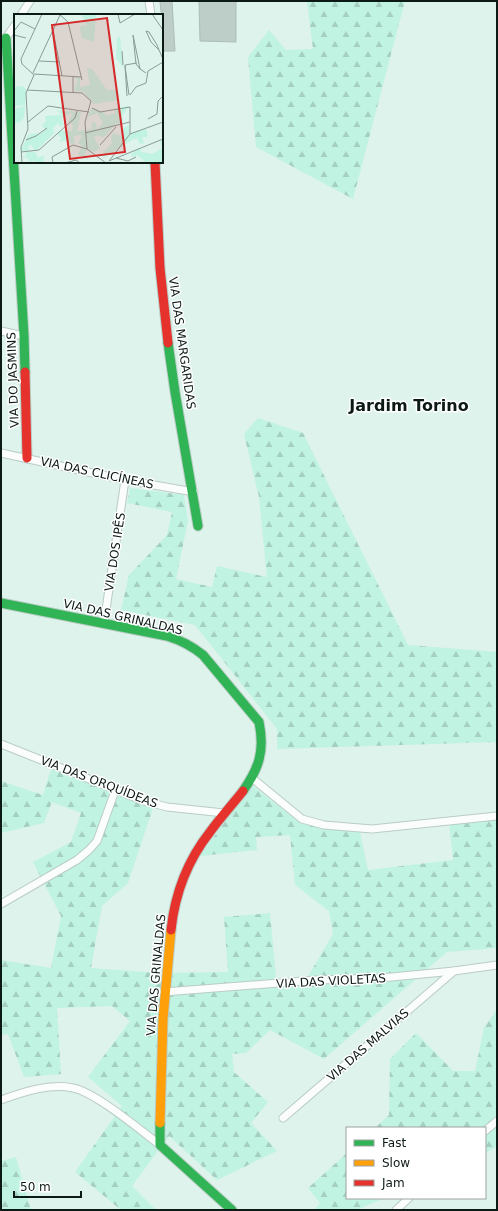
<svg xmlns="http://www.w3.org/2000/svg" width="498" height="1211" font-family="'DejaVu Sans',sans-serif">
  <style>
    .forest { fill: url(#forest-firs) }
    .building { fill: #bccec7; stroke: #adbeb7 }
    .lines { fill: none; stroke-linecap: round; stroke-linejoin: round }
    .street-casing { stroke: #baccc6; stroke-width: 9 }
    .fast-casing { stroke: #baccc6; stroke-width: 11 }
    .slow-casing { stroke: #baccc6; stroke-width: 11 }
    .jam-casing { stroke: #baccc6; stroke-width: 11 }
    .street { stroke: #fafdfc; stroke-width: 7 }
    .fast { stroke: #30b455; stroke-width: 9 }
    .slow { stroke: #ff9f0a; stroke-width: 9 }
    .jam { stroke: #e5322d; stroke-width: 9 }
    .labels { text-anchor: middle; stroke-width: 3; stroke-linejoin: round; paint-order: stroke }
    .street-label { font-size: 12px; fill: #0c1a15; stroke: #fff }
    .district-label { font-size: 16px; font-weight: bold; fill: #0c1a15; stroke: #fff }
    .inset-road { fill: none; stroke: #899c95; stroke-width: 1 }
    .view { fill: #d62828; fill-opacity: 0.15; stroke: #d62828; stroke-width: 2 }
    .inset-edge { fill: none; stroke: #0c1a15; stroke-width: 2 }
  </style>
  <defs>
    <pattern id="forest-firs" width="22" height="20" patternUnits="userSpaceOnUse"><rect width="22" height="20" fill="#c1f3e2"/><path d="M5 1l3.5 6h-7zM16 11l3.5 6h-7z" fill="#a5d0c1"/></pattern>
  </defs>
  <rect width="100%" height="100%" fill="#ddf3eb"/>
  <g class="forest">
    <path d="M307,1H405L353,199L256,147L248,57L269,30L286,50L313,49Z"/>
    <path d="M258,418L303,433L408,645L497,652V742L277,749V729L195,625L121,610L129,575L167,535L172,512L127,503L130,488L184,495L188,521L176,579L212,587L217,566L267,577L259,497L244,434Z"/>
    <path d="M51,769L154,805L128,883L102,906L91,968L157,973L228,972L224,917L270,913L277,988L303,985L333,934L329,911L295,885L290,835L256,837L257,850L200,856L252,785L300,823L324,828L360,832L368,870L453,860L449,823L497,818V948L447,952L324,1059L270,1030L246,1053L232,1054L234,1072L268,1102L251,1123L277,1151L217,1180L169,1136L132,1186L156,1210H121L75,1172L122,1106L88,1077L130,1021L112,1006L57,1008L61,1074L24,1077L8,1034L1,1035V960L51,968L61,916L33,862L71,842L81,813L52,802L44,823L1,833V781L43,795Z"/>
    <path d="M497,1009V1147L485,1153V1128H375L389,1115L390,1059L416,1033L453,1071H475L484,1028Z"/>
    <path d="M347,1153V1198H384L357,1210H314L320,1203L308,1188Z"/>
    <path d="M16,1157L31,1210H1V1161Z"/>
  </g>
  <g class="building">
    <path d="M160,1H172L175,51H162V12H161Z"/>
    <path d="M199,1H236V42L200,41Z"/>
  </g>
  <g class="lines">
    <defs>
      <g id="street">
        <path d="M149,1L151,15"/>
        <path d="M21,15L30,1"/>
        <path d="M1,45L15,25"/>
        <path d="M1,331L24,336"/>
        <path d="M1,453L125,480L194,492"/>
        <path d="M104,623L125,480"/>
        <path d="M1,744L144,801L167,807L224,813"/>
        <path d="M252,778L302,819L324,825L372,829L497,816"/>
        <path d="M1,904L77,860L89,850L97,841L115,791"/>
        <path d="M164,992L316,980L381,978L454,971L497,965"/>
        <path d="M1,1100C23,1092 49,1083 73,1088C95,1092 140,1130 160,1145"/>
        <path d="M283,1118L454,971"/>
        <path d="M485,1131L497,1121"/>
        <path d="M396,1210L409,1198"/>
      </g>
      <g id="fast">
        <path d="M6,38L24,336L25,372"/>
        <path d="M168,343L175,392L198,526"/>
        <path d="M1,603L167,636C180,640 192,646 203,655L259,722C265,751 259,768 243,791"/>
        <path d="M160,1123V1145L232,1210"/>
      </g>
      <path id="slow" d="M160,1123L163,1019L171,930"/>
      <g id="jam">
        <path d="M155,162L160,268L168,343"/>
        <path d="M25,372L27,458"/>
        <path d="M171,930C175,893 187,861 210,832C220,818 232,805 243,791"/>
      </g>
    </defs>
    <use href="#street" class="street-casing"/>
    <use href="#fast" class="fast-casing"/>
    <use href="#slow" class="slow-casing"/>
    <use href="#jam" class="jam-casing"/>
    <use href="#street" class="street"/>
    <use href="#fast" class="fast"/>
    <use href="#slow" class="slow"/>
    <use href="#jam" class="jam"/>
  </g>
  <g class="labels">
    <g class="street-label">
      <text transform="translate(182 343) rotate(82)" y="4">VIA DAS MARGARIDAS</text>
      <text transform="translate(13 380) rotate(-92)" y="4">VIA DO JASMINS</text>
      <text transform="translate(97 473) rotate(12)" y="4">VIA DAS CLICÍNEAS</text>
      <text transform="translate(115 552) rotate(-81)" y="4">VIA DOS IPÊS</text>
      <text transform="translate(123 617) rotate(13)" y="4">VIA DAS GRINALDAS</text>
      <text transform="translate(99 782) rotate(21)" y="4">VIA DAS ORQUÍDEAS</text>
      <text transform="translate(156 975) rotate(-85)" y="4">VIA DAS GRINALDAS</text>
      <text transform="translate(331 981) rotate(-3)" y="4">VIA DAS VIOLETAS</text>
      <text transform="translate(368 1045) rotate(-41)" y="4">VIA DAS MALVIAS</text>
    </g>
    <g class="district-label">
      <text x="409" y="411">Jardim Torino</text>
    </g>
  </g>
  <g transform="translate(14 14)">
    <rect width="149" height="149" fill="#ddf3eb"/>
    <path d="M67,0H82L80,28L68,24L66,14L68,11L73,12ZM103,23H106L109,54L102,44ZM73,54L78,55L93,76H104L105,86L80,90L69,78L60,77L64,66L60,63H66V73L76,71ZM115,92L108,102L109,108L102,110L90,123L83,121L80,124L86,134L80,138L74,135L71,140L74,146L64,140L68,132L64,129L68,122L66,121L60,122L61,129L57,130L54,126L45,128L48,123L44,122L45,117H58L59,112L55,106L59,100L56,99L47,105L50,110L47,113L44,109L39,114L40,119L24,135L20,137L18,131L14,132L15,137H7L14,121L22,119L25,121L31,116L28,111L32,107L31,102L48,101L42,96L67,98L63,117L78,115L77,109L82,108L83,116L89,109L83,99L73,103L78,94L90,98L92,102L101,99L100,95ZM112,112H115V120L132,115L134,122L128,124L130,129L126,130L123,124L118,126L89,144L90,138L98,129L97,122L100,119L107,122L109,115ZM149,125V149H127L130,147L124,141L118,143L117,140L126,133L127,138L139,140L148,134L146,127ZM12,138H21L24,144L30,141L29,149L18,147L14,149L15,145L8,142H12Z" fill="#c1f3e2"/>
    <path d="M8,72L12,75L11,91L0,92V73ZM11,92L10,104L6,108L0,109V95Z" fill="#c1f3e2"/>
    <path class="inset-road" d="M45,0L54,8L68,66M104,0L106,9L121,0M138,0L149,16M0,17L7,8L21,15M39,17L48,62M0,21L12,24M145,36L137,28L132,17L135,18L143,31L145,36L149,45M108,37L109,51M25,47L46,48M111,51L113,82M111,51L123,49M111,52L115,81M126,55L119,21L122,50L126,55L132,59M19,59L46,1M20,60L67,63M13,76L68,79L77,87L71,108L73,135L92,149M59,79V63M116,81L122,73L132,69L134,57L149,48M78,94L86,98L116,93V120L95,147M134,105L143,100L144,87L149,82M14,108L34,92L75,98M71,119L116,108M116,120L149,108M12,126L22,122L33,114M86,131L102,113M7,138L25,136L61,104L63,97M102,144L114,147L122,143M95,147L149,125M8,149L7,133L14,115L12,79L20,61L8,50L7,45L28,0M39,149L38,143L59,131L73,135M51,149L62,146L66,149"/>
    <path class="view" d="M93,4L111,138L56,145L38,11Z"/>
    <rect width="149" height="149" class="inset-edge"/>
  </g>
  <rect width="498" height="1211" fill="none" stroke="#0c1a15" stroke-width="4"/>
  <rect x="346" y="1127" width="140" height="72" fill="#ffffff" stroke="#9ea3a1"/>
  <rect x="354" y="1140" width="20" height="6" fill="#30b455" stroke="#9ea3a1"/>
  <text x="382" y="1147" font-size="12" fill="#0c1a15">Fast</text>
  <rect x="354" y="1160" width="20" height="6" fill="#ff9f0a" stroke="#9ea3a1"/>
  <text x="382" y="1167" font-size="12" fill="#0c1a15">Slow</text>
  <rect x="354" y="1180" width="20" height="6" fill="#e5322d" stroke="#9ea3a1"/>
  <text x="382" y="1187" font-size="12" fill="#0c1a15">Jam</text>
  <path d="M14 1191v6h67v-6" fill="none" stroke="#0c1a15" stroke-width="2"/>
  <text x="20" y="1191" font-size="12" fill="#0c1a15" stroke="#ffffff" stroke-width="3" paint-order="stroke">50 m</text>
</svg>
